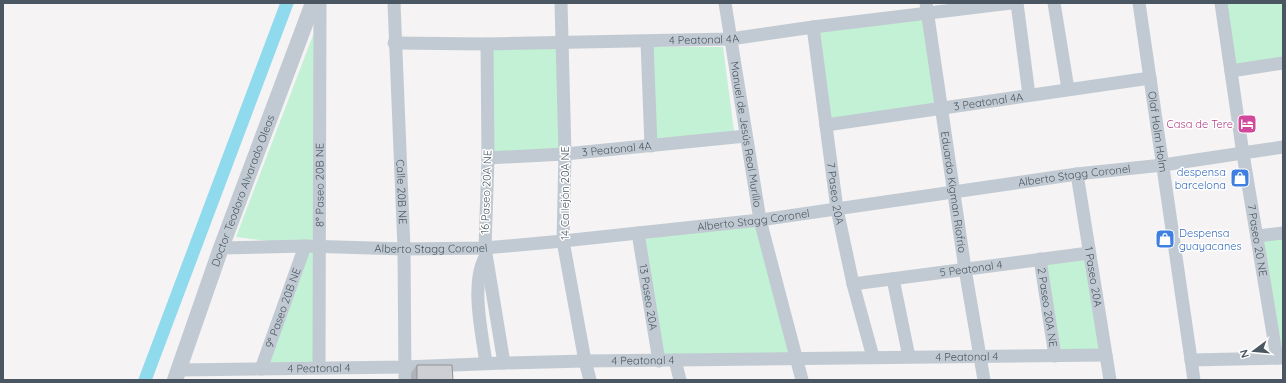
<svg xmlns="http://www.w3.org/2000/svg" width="1286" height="383" font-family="Quicksand,sans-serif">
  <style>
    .green { fill: #c3f1d5 }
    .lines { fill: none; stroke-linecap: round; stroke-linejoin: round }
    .canal { stroke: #90daee; stroke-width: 13 }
    .minor { stroke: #c1cad2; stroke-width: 13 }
    .tertiary { stroke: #c1cad2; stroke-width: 16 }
    .wall { fill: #b0b2b7 }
    .building { fill: #cdcfd5; stroke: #909195 }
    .labels { text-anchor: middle; stroke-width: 3; stroke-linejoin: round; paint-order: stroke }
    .street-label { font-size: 11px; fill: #4a5661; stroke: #fff }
    .hotel-label { font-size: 11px; fill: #b23c85; stroke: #fff; text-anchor: end }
    .shop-label { font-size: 11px; fill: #366cbe; stroke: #fff; text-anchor: end }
  </style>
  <rect width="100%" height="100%" fill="#f5f3f3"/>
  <g class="green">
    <path d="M1221,3H1283V64L1231,71Z"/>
    <path d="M928,13L941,109L826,125L813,27Z"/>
    <path d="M320,17L319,367L261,368L305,247H314L236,237Z"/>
    <path d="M562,43L565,154L488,158L487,44Z"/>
    <path d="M645,47H723L734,131L651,141Z"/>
    <path d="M760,220L797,359L659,361L638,233Z"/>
    <path d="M1283,238V354L1263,241Z"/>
    <path d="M1089,253L1106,355L1055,356L1040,259Z"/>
  </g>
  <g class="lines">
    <path class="canal" d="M145,380L287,3"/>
    <g class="minor">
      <path id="s1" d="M394,3L404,249L405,380"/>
      <path d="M561,3L565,154L563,241L585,361L590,380"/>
      <path id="s2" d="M725,3L760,220L802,380"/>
      <path id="s3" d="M926,3L965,269L984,380"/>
      <path d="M1017,3L1029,95"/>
      <path d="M1054,3L1068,89"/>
      <path id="s4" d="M1139,3L1194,380"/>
      <path id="s5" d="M1221,3L1243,154L1277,358"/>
      <path id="s6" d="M813,27L837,209L853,284L873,357"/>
      <path d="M647,42L651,146"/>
      <path id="s7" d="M394,43L487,44L730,39L813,27L1011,3"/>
      <path d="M487,44L488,158L485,248L504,363"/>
      <path d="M1231,71L1283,63"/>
      <path id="s8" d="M826,125L1150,78"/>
      <path id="s9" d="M488,158L565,154L746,136"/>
      <path id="s10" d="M1077,174L1110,380"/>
      <path id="s11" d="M638,233L659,361"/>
      <path d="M1257,236L1283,233"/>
      <path id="s12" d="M221,248L305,246L404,249L485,248L563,241L760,220L1077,174L1163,165L1283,147"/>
      <path d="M484,259C471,286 482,334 486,363"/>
      <path id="s13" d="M1040,259L1055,356"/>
      <path d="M893,279L909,357"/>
      <path id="s14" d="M853,284L1089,253"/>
      <path d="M675,360L680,380"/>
      <path d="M1191,360L1283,358"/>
      <path id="s15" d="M319,368L320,3"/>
      <path id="s16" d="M261,369L305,246"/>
      <path id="s17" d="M179,370L405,367L504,363L585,361L1106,355"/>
    </g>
    <path class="tertiary" id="s18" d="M175,380L221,248L313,3"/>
  </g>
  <path class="wall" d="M417,365L453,380H411V373Z"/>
  <path class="building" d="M417,365H452L453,380H417Z"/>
  <defs>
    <symbol id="hotel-square" viewBox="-11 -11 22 22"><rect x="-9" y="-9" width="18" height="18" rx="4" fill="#d1479c" stroke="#fff"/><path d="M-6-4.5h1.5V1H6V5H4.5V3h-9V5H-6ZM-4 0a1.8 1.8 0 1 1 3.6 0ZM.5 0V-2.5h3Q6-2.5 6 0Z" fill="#fff"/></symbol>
    <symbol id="shop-square" viewBox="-11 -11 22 22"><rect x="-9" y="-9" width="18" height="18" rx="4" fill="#3f7fe0" stroke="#fff"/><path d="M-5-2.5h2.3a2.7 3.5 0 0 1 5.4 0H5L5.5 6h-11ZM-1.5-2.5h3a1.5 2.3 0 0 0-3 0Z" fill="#fff"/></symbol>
  </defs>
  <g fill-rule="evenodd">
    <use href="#hotel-square" x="1236" y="113" width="22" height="22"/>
    <use href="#shop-square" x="1229" y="167" width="22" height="22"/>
    <use href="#shop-square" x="1154" y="228" width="22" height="22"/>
  </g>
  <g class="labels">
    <g class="street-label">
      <text dy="4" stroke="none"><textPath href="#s7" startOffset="310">4 Peatonal 4A</textPath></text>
      <text dy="4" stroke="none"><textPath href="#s8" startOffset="164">3 Peatonal 4A</textPath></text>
      <text dy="4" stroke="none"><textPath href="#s4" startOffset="130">Olaf Holm Holm</textPath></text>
      <text dy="4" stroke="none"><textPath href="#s2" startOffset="133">Manuel de Jesús Real Murillo</textPath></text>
      <text dy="4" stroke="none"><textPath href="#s9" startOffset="129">3 Peatonal 4A</textPath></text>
      <text dy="4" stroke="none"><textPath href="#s12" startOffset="858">Alberto Stagg Coronel</textPath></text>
      <text dy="4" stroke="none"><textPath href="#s15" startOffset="183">8° Paseo 20B NE</textPath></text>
      <text dy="4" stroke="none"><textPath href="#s18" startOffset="201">Doctor Teodoro Alvarado Oleas</textPath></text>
      <text dy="4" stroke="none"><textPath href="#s1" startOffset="189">Calle 20B NE</textPath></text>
      <text transform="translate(486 192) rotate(-88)" y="4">16 Paseo 20A NE</text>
      <text dy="4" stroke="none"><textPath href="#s3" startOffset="191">Eduardo Kigman Riofrio</textPath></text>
      <text transform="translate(565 193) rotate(-90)" y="4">14 Callejón 20A NE</text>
      <text dy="4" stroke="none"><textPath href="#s6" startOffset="168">7 Paseo 20A</textPath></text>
      <text dy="4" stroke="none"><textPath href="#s12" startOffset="534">Alberto Stagg Coronel</textPath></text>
      <text dy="4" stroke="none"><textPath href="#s5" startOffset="240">7 Paseo 20 NE</textPath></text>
      <text dy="4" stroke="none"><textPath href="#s12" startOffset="210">Alberto Stagg Coronel</textPath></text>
      <text dy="4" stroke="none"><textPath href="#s14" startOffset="119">5 Peatonal 4</textPath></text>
      <text dy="4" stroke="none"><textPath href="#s10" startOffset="104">1 Paseo 20A</textPath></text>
      <text dy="4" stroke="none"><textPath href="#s11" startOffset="65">13 Paseo 20A</textPath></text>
      <text dy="4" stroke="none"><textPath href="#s16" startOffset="65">9° Paseo 20B NE</textPath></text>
      <text dy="4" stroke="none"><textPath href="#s13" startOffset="49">2 Paseo 20A NE</textPath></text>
      <text dy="4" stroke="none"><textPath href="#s17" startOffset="788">4 Peatonal 4</textPath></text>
      <text dy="4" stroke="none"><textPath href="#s17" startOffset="464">4 Peatonal 4</textPath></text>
      <text dy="4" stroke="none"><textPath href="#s17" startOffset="140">4 Peatonal 4</textPath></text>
    </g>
    <g class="hotel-label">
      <text x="1233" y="128">Casa de Tere</text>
    </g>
    <g class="shop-label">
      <text x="1226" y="176">despensa<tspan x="1226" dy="13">barcelona</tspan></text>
      <text x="1179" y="237" text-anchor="start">Despensa<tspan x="1179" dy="13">guayacanes</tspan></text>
    </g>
  </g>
  <rect width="1286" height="383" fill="none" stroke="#4a5661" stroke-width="8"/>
  <g transform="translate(1254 351) rotate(254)" stroke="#ffffff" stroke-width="3" paint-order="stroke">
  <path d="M0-3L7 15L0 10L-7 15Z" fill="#4a5661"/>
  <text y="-6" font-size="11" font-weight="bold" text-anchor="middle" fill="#4a5661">N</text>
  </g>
</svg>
